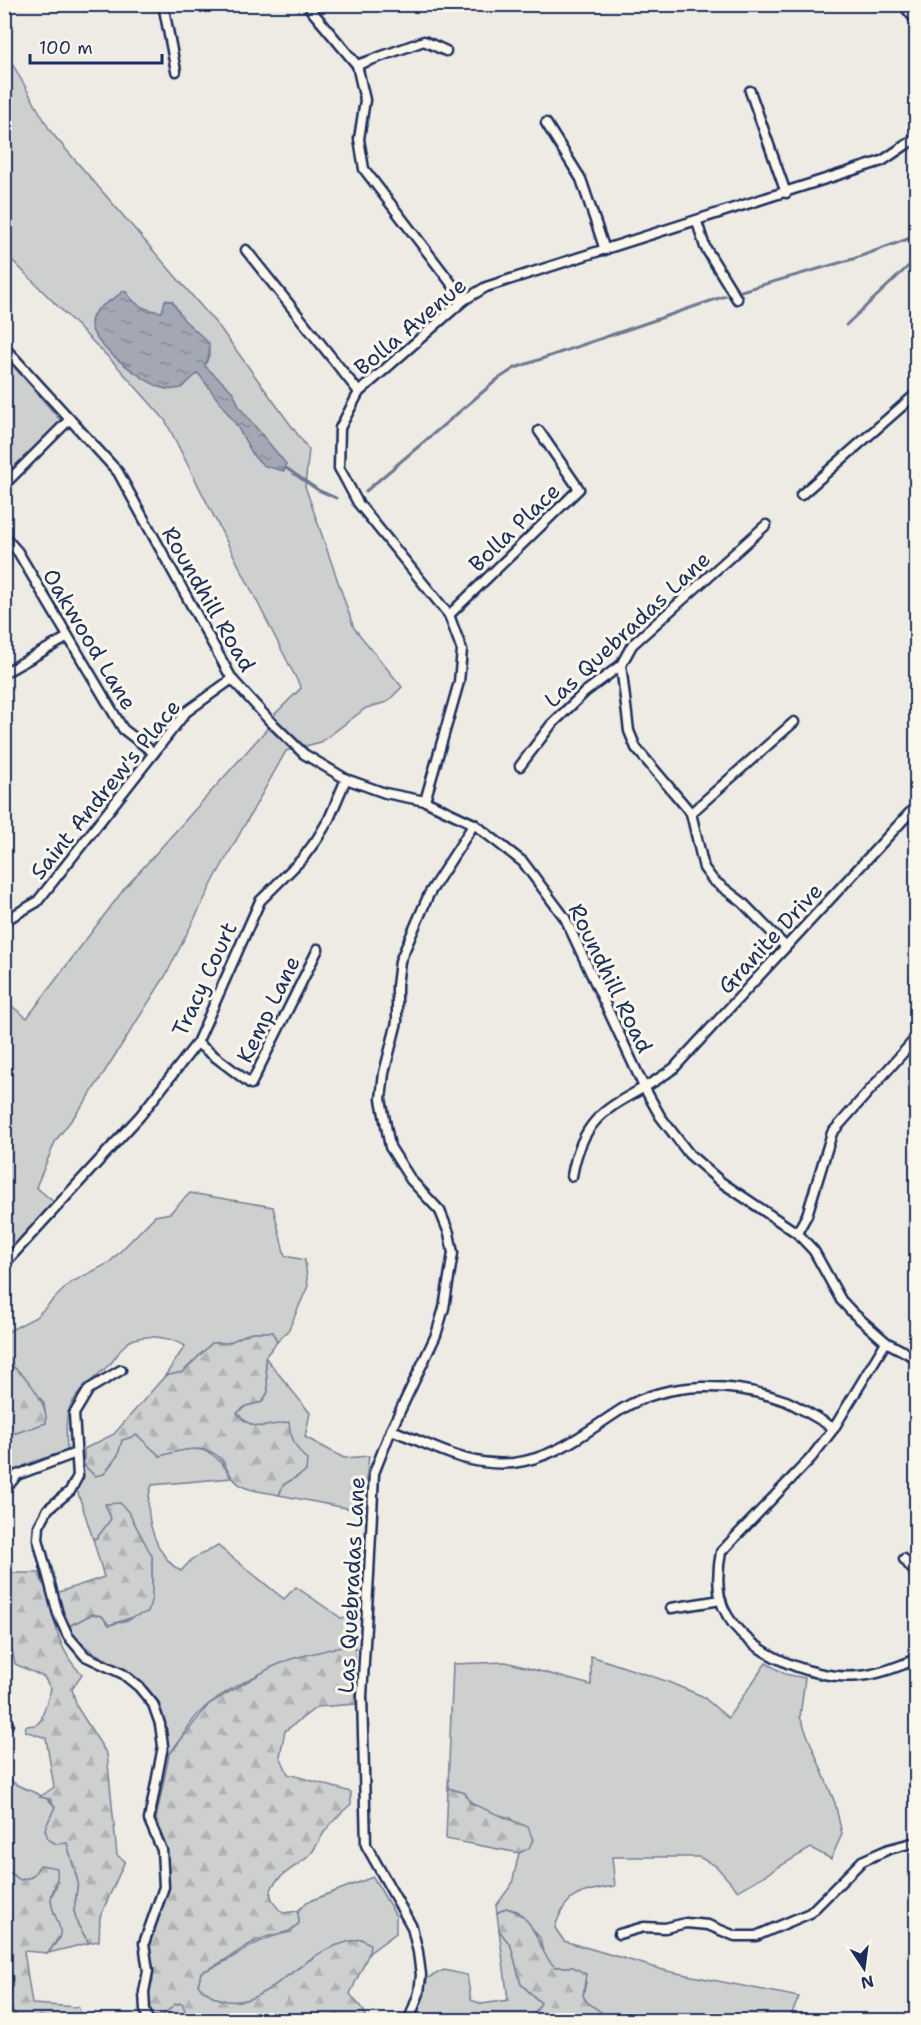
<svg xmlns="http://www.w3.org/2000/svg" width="921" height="2025" font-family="'Shantell Sans',sans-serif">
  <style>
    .grass { fill: #cecfcf; stroke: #747f96; stroke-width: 1.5 }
    .forest { fill: url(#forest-firs); stroke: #747f96; stroke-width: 1.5 }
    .water { fill: url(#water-ripples); stroke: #6d7892; stroke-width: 1.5 }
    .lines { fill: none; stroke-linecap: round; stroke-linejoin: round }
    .stream { stroke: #6d7892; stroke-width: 3 }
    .minor-casing { stroke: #1b2f5e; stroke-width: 13 }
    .tertiary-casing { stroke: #1b2f5e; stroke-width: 15 }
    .minor { stroke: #fbf7ec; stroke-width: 8 }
    .tertiary { stroke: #fbf7ec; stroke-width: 10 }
    .labels { text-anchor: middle; stroke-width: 6; stroke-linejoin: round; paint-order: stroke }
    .street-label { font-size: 22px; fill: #1b2f5e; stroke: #fbf7ec }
  </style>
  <defs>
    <pattern id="forest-firs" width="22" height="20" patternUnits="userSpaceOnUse" patternTransform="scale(1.5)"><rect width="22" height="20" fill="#cecfcf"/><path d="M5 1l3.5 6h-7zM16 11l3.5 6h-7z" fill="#b0b2b4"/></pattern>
    <pattern id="water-ripples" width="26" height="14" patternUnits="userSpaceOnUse" patternTransform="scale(1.5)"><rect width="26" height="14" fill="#a3a8b4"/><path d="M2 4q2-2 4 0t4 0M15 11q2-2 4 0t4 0" fill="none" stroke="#848996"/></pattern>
  </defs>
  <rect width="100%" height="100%" fill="#eeebe4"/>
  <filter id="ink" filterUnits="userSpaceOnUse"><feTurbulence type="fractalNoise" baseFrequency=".0167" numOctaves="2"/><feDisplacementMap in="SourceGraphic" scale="12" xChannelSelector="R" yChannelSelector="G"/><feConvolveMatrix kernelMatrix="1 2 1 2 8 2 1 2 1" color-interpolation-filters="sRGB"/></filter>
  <g filter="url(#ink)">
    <g class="grass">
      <path d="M5,51L51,132L220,328L309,450L305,486L354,628L402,687L387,702L366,708L321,742L286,751L215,878L166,975L86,1101L56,1140L36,1187L55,1203L5,1255V1001L27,1018L124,889L266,730L275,714L301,688L165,420L117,366L5,253Z"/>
      <path d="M5,356L61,421L59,427L5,476Z"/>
      <path d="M190,1193L273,1207L285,1256L305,1260L308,1286L288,1331L277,1342L273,1332H252L228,1343H212L183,1372L165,1376L185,1346C170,1337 142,1332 127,1343C120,1348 116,1359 109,1365C94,1379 78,1389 69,1409C64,1421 67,1438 67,1451C44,1459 16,1462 5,1485V1431L16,1433L46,1423L44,1403L14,1367L5,1364V1333L36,1317L70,1283L109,1263L155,1216L170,1213Z"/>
      <path d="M265,1357L310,1413L305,1437L344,1458L369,1456L362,1511L279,1495L283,1485L298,1476V1452L289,1435V1423C264,1425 255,1434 237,1413L246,1406L262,1402L268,1392Z"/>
      <path d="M137,1435L160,1456C195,1446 213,1443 231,1478L152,1485C141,1511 156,1558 181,1571L192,1559L218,1546L284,1599L296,1587L341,1618L355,1619V1648C314,1646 243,1678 209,1704C193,1716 182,1738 169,1755C166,1723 159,1692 130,1673C102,1655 88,1655 67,1627L92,1614L102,1616L110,1625L131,1619L152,1587V1556L111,1519L97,1538L93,1539L77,1490L84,1465L95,1476L118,1455L122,1440Z"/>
      <path d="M591,1656L666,1681L702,1696L728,1718L766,1663L785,1674L805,1678L800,1717L835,1803L842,1834L831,1859L811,1848L738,1891L716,1866L699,1857H612L615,1886C582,1892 565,1892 555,1928L564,1941L667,1971L799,1997L789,2020H612L587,2002L583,1996L586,1982L573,1967H555L544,1957L540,1938L517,1911L506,1908L497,1913L496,1906L512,1884L519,1853L529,1848L511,1818C493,1813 473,1810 465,1793L448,1788L453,1664L506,1662L591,1685Z"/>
      <path d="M4,1774C18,1791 44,1791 55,1807L45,1830L55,1844L67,1843L78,1882L74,1911L78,1925L89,1943L48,1953L59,1939L60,1931L53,1916L51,1898L58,1882L32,1877L20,1880L5,1869Z"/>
      <path d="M373,1877L396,1916V1933L369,1953V1944L361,1939C344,1942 328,1947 314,1957C273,1984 239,2025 198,1985L201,1972C236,1961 250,1939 291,1932L299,1923L298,1911L307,1902Z"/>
      <path d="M499,1930L511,1946L521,1984L541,2003L531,2020H413L428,1978L444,1970L467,1975L471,2000L482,2004L508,2000Z"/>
      <path d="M4,1954L14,1978L10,2007L19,2020H5Z"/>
      <path d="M183,2003L189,2020H134L150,2016H162L175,2004Z"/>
    </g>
    <g class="forest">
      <path d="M252,1332H273L277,1342L265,1357L268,1392L262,1402L246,1406L237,1413C255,1434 265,1425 289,1422C290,1438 296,1449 307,1460L306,1471L283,1485L279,1495C268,1492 252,1492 242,1486C231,1480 229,1471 222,1461C208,1442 180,1450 160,1456L137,1435L122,1440L118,1455L104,1474L95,1476L84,1465V1449L114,1434L165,1376L183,1372L212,1343H228Z"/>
      <path d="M5,1364C24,1369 48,1403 46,1423L16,1433L5,1431Z"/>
      <path d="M120,1503L129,1513L152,1556V1597L148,1612L109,1625L102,1616L92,1614L67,1627L56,1593L104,1577L93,1539L97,1538L111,1519L105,1504Z"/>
      <path d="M4,1567L11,1573H39L43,1584L46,1583C53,1614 57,1652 82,1674L72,1689L77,1707L107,1754L117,1855L125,1861L100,1917L99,1941L89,1943L78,1925L74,1911L78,1882L67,1843L56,1844L48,1839L45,1829L55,1807L50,1799L40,1797L54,1787L46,1738L25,1731L26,1726L36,1725L41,1720L51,1689L44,1677L15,1664L5,1620Z"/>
      <path d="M338,1647L355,1648L356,1704L317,1707L285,1731L280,1756L288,1774L351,1792V1804C342,1812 333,1821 325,1831C320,1838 316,1848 310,1855C295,1870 249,1885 283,1913L298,1911L299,1923C289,1934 283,1932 269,1936C244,1943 226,1964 201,1972L198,1985C239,2025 273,1984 314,1957C328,1947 344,1942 361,1939L370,1944L369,1953L350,1994L364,2011L367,2020H189L182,2003L175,2004L162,2016H150L148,1993L153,1980L148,1949L168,1892L166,1851L155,1824L169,1755L209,1704L270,1668L291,1659Z"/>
      <path d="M448,1788L465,1793L470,1803L528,1827L533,1840L529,1848L519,1853L446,1839Z"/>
      <path d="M40,1865L57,1868C59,1887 51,1888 51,1900C51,1912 64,1928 59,1937C57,1942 51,1948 48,1953L24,1951L32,2004L78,2007L84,2020H19L10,2007L13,1978L5,1954V1869L20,1880L32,1877Z"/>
      <path d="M506,1908C539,1917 535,1949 555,1967H573L586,1974L583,1996L587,2002L612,2020H531L541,2003L521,1984L511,1946L499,1930L497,1913Z"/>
    </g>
    <path class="water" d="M123,291L126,292C136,306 144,310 162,312L165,300L172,301L184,320L209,343V355L205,366L233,392L240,408L286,464L284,471L265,466L255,458L235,423L198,373L181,388C175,389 169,391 163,388C144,382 90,344 91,323C92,306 113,302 123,291Z"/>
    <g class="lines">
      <g class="stream">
        <path d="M741,291L853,259L916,236"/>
        <path d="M846,325L916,259"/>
        <path d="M286,468L318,490L336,498"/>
        <path d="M366,491L498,379L515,368L725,296"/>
      </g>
      <defs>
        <g id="minor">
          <path d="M163,4L176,71"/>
          <path d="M310,4L311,10L357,65L365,100L359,139L364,169L464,300"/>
          <path d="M357,65L424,41L446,51"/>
          <path d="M750,91L786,193"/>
          <path d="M546,123L581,179L605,250"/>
          <path d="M697,222L705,247L737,299"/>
          <path d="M246,250L359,392"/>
          <path d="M4,347L118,472L232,679L269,720L304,754L346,779L385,793L425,801L474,824L523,862L565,918L644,1087L660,1116L689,1154L721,1182L797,1233L814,1251L841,1300L853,1313L886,1342L916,1358"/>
          <path d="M4,485L70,419"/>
          <path d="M801,495L916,394"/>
          <path d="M4,536L18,552L123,729L154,753"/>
          <path d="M449,615L579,489L539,431"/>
          <path d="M621,665L629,731L636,748L691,813L704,868L713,880L742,902L786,947"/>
          <path d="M4,673L68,637"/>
          <path d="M520,766L551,725L585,692L621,665L632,645L766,525"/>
          <path d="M425,801L459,682L462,650L449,615L358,503L343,475L339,468L340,428L359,392L464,300L486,287L882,161L916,138"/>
          <path d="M691,813L794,722"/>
          <path d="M4,921L37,902L186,712L232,679"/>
          <path d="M197,1043L251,1084L318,949"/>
          <path d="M572,1176C585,1102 624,1106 674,1068L916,806"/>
          <path d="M797,1233L807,1215L832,1133L916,1038"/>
          <path d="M4,1264L140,1116L197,1043L260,901L303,858L317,839L329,819L346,779"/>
          <path d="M886,1342L834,1428L811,1458L721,1552C718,1567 717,1582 720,1598C733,1649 811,1681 859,1676C877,1675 900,1666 916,1659"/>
          <path d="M121,1370L89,1389L74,1414L78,1476L70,1491L48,1509L39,1526L38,1539L58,1614L68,1636L85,1656L123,1674L139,1687L153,1704L160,1724L163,1746L149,1820L162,1850L164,1887L144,1943L148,1971L144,1992L145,2010L148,2020"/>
          <path d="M391,1430C434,1445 464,1467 513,1463C556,1458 587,1431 622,1409C670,1380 734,1382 786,1401C802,1408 818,1419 834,1428"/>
          <path d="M4,1491L17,1475L76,1453"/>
          <path d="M904,1559L916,1574"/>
          <path d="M671,1608L721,1600"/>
          <path d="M4,1718L8,1724"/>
          <path d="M619,1934L644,1927L665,1928L686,1923L708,1925L735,1936H756L810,1913L862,1861L889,1849L916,1842"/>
          <path d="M409,2020L419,1993L421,1975L418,1952L412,1927L366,1845L362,1696L369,1574L374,1473L391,1430L436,1335L444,1308L453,1253L449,1233L440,1211L411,1180L390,1147L381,1099L384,1073L397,1022V986L400,961L429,894L474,824"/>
        </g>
        <path id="tertiary" d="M904,4L916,19"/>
      </defs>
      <use href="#minor" class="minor-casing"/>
      <use href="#tertiary" class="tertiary-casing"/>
      <use href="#minor" class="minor"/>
      <use href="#tertiary" class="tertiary"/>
    </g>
  </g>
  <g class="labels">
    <g class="street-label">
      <text transform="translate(410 326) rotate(-40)" y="8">Bolla Avenue</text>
      <text transform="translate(514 527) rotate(-44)" y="8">Bolla Place</text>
      <text transform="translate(209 599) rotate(60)" y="8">Roundhill Road</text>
      <text transform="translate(627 629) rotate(-43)" y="8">Las Quebradas Lane</text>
      <text transform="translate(90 639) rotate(59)" y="8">Oakwood Lane</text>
      <text transform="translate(105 789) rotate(-51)" y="8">Saint Andrew's Place</text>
      <text transform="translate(770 938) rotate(-47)" y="8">Granite Drive</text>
      <text transform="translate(611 978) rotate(64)" y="8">Roundhill Road</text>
      <text transform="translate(204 979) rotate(-65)" y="8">Tracy Court</text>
      <text transform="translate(268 1009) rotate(-64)" y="8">Kemp Lane</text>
      <text transform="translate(351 1585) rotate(-87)" y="8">Las Quebradas Lane</text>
    </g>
  </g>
  <rect width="921" height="2025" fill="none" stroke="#fbf7ec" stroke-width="24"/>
  <rect x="12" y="12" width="897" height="2001" fill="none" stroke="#1b2f5e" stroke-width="2" filter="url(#ink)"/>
  <g transform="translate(864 1968) rotate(167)" stroke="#fbf7ec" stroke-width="4.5" paint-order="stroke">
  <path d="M0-4.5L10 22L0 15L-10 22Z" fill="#1b2f5e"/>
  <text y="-9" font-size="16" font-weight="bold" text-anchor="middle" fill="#1b2f5e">N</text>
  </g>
  <path d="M30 54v9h132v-9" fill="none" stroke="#1b2f5e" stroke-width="3"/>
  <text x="39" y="54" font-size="18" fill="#1b2f5e" stroke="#fbf7ec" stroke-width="4.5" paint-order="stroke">100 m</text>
</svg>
